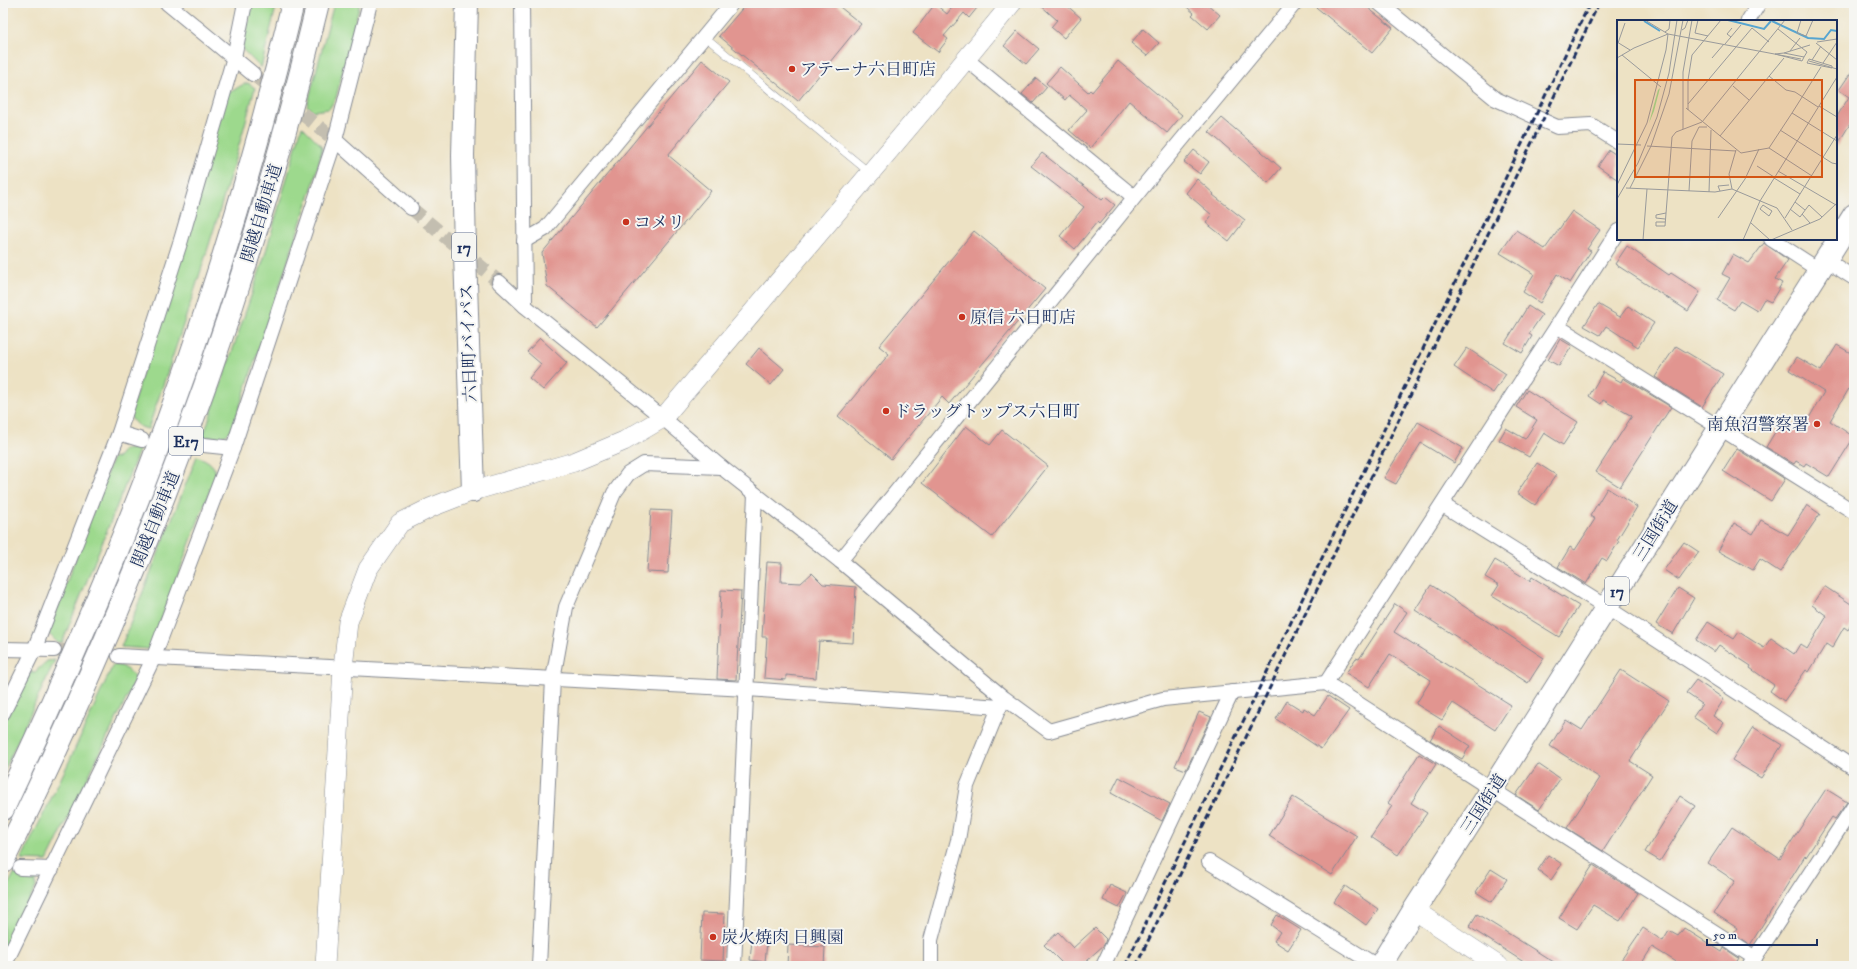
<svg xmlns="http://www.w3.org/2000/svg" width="1857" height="969" font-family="'IM FELL DW Pica','Noto Serif JP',serif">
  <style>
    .green { fill: #9dd98d; stroke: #5c8476 }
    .building { fill: #e19590 }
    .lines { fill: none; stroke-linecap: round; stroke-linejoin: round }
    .street-tunnel { stroke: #c3beb0; stroke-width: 14; stroke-dasharray: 14 7; stroke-linecap: butt }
    .lane-casing { stroke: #848891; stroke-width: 8 }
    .street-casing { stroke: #848891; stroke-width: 16 }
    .secondary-casing { stroke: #848891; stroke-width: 20 }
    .highway-casing { stroke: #848891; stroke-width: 24 }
    .lane { stroke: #fff; stroke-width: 7 }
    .street { stroke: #fff; stroke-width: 14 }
    .secondary { stroke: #fff; stroke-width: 19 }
    .highway { stroke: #fff; stroke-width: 22 }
    .rail { stroke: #1b2f5e; stroke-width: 3; stroke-dasharray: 6 3; stroke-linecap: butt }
    .poi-dot { fill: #c8321e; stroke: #f6f6f2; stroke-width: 1.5 }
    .labels { text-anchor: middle; stroke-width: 4; stroke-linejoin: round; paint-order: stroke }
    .shield { fill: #f6f6f2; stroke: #5d6b8a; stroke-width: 1 }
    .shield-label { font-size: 16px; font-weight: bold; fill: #1b2f5e }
    .poi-label { font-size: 17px; fill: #1b2f5e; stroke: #f6f6f2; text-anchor: start }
    .street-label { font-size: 17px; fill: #1b2f5e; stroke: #f6f6f2 }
    .inset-river { fill: none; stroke: #57a5d0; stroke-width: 2 }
    .inset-road { fill: none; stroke: #999a9b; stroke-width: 1 }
    .view { fill: #d45514; fill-opacity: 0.15; stroke: #d45514; stroke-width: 2 }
    .inset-edge { fill: none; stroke: #1b2f5e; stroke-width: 2 }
  </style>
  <rect width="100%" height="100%" fill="#f6f6f2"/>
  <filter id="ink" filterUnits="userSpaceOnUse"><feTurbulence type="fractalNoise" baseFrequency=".025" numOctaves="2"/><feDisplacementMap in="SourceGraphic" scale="8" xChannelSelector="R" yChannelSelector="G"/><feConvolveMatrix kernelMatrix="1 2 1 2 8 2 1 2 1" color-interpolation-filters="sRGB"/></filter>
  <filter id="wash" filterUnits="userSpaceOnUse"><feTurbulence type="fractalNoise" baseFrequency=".012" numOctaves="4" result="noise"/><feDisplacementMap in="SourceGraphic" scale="16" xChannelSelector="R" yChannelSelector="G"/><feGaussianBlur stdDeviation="0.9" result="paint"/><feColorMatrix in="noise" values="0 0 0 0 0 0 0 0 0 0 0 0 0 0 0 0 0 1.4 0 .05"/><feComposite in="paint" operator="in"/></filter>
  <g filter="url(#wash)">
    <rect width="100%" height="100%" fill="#ede2c4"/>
    <g class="green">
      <path d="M253,3H277L261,68L242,49Z"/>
      <path d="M334,3H360L336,98L329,109L313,111L307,106Z"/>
      <path d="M248,83L255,88C224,203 187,316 148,429C139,427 133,424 130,414L227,93C235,91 239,85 248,83Z"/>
      <path d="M302,126L321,145L322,149L314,182L233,427C226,440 216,437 203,437L264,258Z"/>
      <path d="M140,448L62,643H58L48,633L113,457L118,458L123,450Z"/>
      <path d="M197,456C206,460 214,463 216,474L151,646L149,649L121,647Z"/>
      <path d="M55,660L3,773V724L31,672H35L47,661Z"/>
      <path d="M113,665L122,666L134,675V683L47,861L21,860L67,766Z"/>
      <path d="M14,874H31L36,880V887L3,953V894Z"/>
    </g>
    <g id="blocks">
      <g class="building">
        <path d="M747,3H835L861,24L798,101L719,36Z"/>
        <path d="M952,3H981L969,18L964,13L944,36L948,39L938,52L913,33L935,4L947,14L954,5Z"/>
        <path d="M1038,3H1064L1081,18L1064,38L1051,27L1057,20Z"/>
        <path d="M1182,3H1206L1220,15L1208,29L1192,15L1194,13Z"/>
        <path d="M1311,3H1362L1393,28L1372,53Z"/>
        <path d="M1143,29L1159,43L1147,56L1131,43Z"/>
        <path d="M1017,31L1039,49L1026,64L1004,46Z"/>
        <path d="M702,60L729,82L668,155L711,191L597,327L547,286L542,253Z"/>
        <path d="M1118,61L1182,115L1167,133L1129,101L1090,148L1069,130L1087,110L1069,95L1065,100L1046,83L1060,67L1088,92L1090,90L1092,92Z"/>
        <path d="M1854,68V127L1850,124L1836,147V118L1849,97L1839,90Z"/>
        <path d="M1036,78L1047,87L1033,103L1022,94Z"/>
        <path d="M1222,118L1281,168L1268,183L1209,132Z"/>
        <path d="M1194,150L1209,162L1200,174L1184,162Z"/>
        <path d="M1609,150L1618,156V180L1598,166Z"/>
        <path d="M1042,153L1102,200L1105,197L1115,205L1099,224L1097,222L1075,249L1060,236L1084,207L1031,166Z"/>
        <path d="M1197,179L1214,194L1213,195L1245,220L1229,241L1206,223L1212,215L1186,193Z"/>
        <path d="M1572,211L1600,230L1587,249L1591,251L1570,283L1557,274L1540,303L1523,292L1534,274L1500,253L1516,230L1545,249Z"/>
        <path d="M974,231L1045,289L949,404L942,397L891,459L838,416L889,354L879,346Z"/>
        <path d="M1764,243L1788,260L1775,279L1782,283L1771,302L1764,299L1757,311L1740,301L1734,310L1717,300L1730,278L1722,274L1733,254L1749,263Z"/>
        <path d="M1627,246L1669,275L1671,273L1700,292L1688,311L1615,264Z"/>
        <path d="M1598,304L1620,317L1628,306L1654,323L1638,347L1606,326L1600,335L1584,326Z"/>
        <path d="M1528,306L1542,315L1529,334L1532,336L1522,353L1505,343Z"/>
        <path d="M540,338L567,363L543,390L529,378L541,364L527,352Z"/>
        <path d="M1560,339L1572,346L1559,366L1548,360Z"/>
        <path d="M1837,345L1854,355V380L1830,421L1854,437L1829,477L1806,463L1804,466L1796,461L1794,464L1766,447L1783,419L1802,430L1824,392L1789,370L1797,357L1821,371Z"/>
        <path d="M1676,346L1723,374L1702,407L1655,377Z"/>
        <path d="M759,348L784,369L771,385L746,364Z"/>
        <path d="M1467,348L1506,374L1493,393L1454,367Z"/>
        <path d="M1603,372L1621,382L1623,378L1671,407L1620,487L1596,472L1632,416L1603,400L1601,404L1589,396Z"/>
        <path d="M1527,390L1578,422L1563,445L1544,433L1529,457L1499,440L1506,428L1525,439L1537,420L1516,407Z"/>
        <path d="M1418,422L1463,448L1454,463L1421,443L1396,484L1384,478Z"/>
        <path d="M966,426L990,445L1002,430L1048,466L992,537L922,483Z"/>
        <path d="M1737,449L1785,479L1771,501L1723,471Z"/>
        <path d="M1537,463L1556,475L1535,505L1517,493Z"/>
        <path d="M1607,488L1637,507L1617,540L1619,541L1607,561L1602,558L1586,584L1558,567L1570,547L1575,550L1595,519L1590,516Z"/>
        <path d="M1807,505L1820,514L1780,572L1760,559L1753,570L1718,551L1734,523L1753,534L1761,520L1788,535Z"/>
        <path d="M651,510L672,511L668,573L647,572Z"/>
        <path d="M1684,542L1699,552L1679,580L1664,570Z"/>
        <path d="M1495,560L1530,581L1532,577L1579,606L1559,637L1492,596L1499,585L1485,577Z"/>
        <path d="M767,562L782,563L781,582L801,583L812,573L823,584L856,587L853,643L819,641L816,678L786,675V680L764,678L767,637H762Z"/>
        <path d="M1431,585L1544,658L1528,683L1415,610Z"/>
        <path d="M1824,586L1854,606V620L1848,630L1844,627L1832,648L1826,644L1809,672L1806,670L1784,701L1770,691L1774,685L1750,668L1751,666L1719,645L1714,652L1696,640L1708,622L1734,639L1739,632L1764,648L1771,638L1794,654L1800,644L1807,649L1827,616L1812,605Z"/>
        <path d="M1678,588L1694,598L1673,634L1656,624Z"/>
        <path d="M721,590L741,591L736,680L717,679Z"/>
        <path d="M1395,604L1407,612L1394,632L1511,705L1495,730L1453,703L1442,720L1416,704L1431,680L1390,654L1369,687L1346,673L1356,658L1359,659Z"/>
        <path d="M1621,670L1669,701L1630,761L1652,775L1603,851L1567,828L1600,778L1550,746L1566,720L1582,730Z"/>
        <path d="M1696,680L1724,699L1713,716L1724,723L1717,733L1693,717L1702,704L1686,693Z"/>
        <path d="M1328,696L1349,710L1321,749L1276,719L1287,701L1303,711L1304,708L1315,715Z"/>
        <path d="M1199,712L1211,717L1186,770L1175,766Z"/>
        <path d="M1439,726L1470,746L1462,759L1430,740Z"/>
        <path d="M1753,727L1782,745L1761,778L1732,760Z"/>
        <path d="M1419,754L1436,764L1411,803L1427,813L1398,855L1371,837L1392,806L1388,803Z"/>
        <path d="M1538,764L1560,779L1539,810L1516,795Z"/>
        <path d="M1119,777L1170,804L1162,821L1111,793Z"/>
        <path d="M1826,789L1847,802L1835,819L1832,817L1806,857L1805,856L1750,945L1733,934L1737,928L1714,913L1735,881L1708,863L1732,827L1780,859Z"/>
        <path d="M1680,796L1695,806L1660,861L1645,852Z"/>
        <path d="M1293,797L1357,836L1332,875L1269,836Z"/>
        <path d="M1548,855L1562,864L1551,880L1538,870Z"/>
        <path d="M1593,865L1638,893L1620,921L1593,905L1577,929L1559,918Z"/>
        <path d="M1491,869L1507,879L1492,902L1476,892Z"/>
        <path d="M1110,885L1127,893L1119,908L1103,900Z"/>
        <path d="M1345,886L1378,909L1366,925L1334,902Z"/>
        <path d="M702,913L725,914L723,961L700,960Z"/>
        <path d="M1477,914L1522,942L1560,966H1530L1469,927Z"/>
        <path d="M1277,915L1301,930L1288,950L1274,941L1280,932L1271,925Z"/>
        <path d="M1095,928L1106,939L1104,945L1080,966H1065L1044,945L1058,932L1073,948Z"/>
        <path d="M1643,928L1663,941L1669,931L1678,936L1684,928L1722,952L1724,948L1739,958L1734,966H1683L1652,947L1640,966H1617Z"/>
        <path d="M752,940L767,942L765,962L750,960Z"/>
        <path d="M788,945L825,947L824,966H787Z"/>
      </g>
    </g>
  </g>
  <g filter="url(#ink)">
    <use href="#blocks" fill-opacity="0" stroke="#848891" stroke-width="1"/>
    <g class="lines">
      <g class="street-tunnel">
        <path d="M253,74L335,140"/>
        <path d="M411,208L499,282"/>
        <path d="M54,650L106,655"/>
      </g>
      <defs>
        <path id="lane" d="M704,36L870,173"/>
        <g id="street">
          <path d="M167,3L253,74"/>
          <path d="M522,3L525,306"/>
          <path d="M1379,3L1496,99L1557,127L1591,125L1618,142"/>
          <path d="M1748,21L1759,3"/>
          <path d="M966,59L1134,197"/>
          <path d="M335,140L411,208"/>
          <path d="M1618,231L1557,326L1854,512"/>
          <path d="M1771,239L1819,270"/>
          <path d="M524,241L545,229L732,3"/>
          <path d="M1826,260L1854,278"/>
          <path d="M499,282L525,306L663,418L721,467L840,561L1004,698L1049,731L1163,699L1326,683L1755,958"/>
          <path d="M119,433L142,440"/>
          <path d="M204,445L233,448"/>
          <path d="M1443,505L1606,607L1854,768"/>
          <path d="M840,561L1146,183L1295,3"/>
          <path d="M3,649L54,650"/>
          <path d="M119,656L747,689L1000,707"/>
          <path d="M1326,683L1557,326"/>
          <path d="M3,713L34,650L119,433L181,240L234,57L245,3"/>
          <path d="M1209,862L1377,966"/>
          <path d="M20,868L52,869"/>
          <path d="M1750,965L1854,806"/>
          <path d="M4,966L153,659L233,448L335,140L370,3"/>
          <path d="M539,966L553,679L566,607L614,493L628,474L644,464L721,467"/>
          <path d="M734,966L755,494"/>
          <path d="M931,966V940L958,840L967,786L1003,698"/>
          <path d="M1103,966L1232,692"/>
        </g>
        <g id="secondary">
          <path d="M1414,910L1499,966"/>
          <path d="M325,966L343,668L348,622L368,569L400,523L432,507L473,491L574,462L624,441L663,418L948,81L1012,3"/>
        </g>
        <g id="highway">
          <path d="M467,3L463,155L465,254L473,491"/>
          <path d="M3,809C54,701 102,592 145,481C205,326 254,165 293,3"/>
          <path d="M3,861C139,587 247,301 318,3"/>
          <path d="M1380,966L1414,910L1492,789L1854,215"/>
        </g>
      </defs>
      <use href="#lane" class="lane-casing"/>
      <use href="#street" class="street-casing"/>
      <use href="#secondary" class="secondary-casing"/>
      <use href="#highway" class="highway-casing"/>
      <use href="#lane" class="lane"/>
      <use href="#street" class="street"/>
      <use href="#secondary" class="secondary"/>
      <use href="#highway" class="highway"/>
      <g class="rail">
        <path d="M1125,966L1590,3"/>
        <path d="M1136,966L1599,3"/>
      </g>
    </g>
  </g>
  <g class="poi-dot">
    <circle cx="792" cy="69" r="4"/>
    <circle cx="626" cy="222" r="4"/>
    <circle cx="962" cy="317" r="4"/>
    <circle cx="886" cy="411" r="4"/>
    <circle cx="1817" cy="424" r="4"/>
    <circle cx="713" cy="937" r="4"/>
  </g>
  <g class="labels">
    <g class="shield">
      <rect x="452" y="233" width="24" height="28" rx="3"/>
      <rect x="169" y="427" width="34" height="28" rx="3"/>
      <rect x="1605" y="577" width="24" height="28" rx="3"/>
    </g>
    <g class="shield-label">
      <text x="464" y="253">17</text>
      <text x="186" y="447">E17</text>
      <text x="1617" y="597">17</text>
    </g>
    <g class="poi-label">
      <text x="800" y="75">アテーナ六日町店</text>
      <text x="634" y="228">コメリ</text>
      <text x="970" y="323">原信 六日町店</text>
      <text x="894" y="417">ドラッグトップス六日町</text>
      <text x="1809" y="430" text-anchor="end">南魚沼警察署</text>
      <text x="721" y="943">炭火焼肉 日興園</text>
    </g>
    <g class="street-label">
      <text transform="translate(261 213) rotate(-73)" y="6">関越自動車道</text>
      <text transform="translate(468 343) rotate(-92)" y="6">六日町バイパス</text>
      <text transform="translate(155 519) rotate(-68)" y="6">関越自動車道</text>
      <text transform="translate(1655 530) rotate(-58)" y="6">三国街道</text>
      <text transform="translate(1483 804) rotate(-57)" y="6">三国街道</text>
    </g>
  </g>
  <g transform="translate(1617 20)">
    <rect width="220" height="220" fill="#ede2c4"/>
    <path d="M43,68L37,91L32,103L41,70Z" fill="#9dd98d"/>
    <path class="inset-river" d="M111,0L147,9L154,1M27,1L43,11M155,1L191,18L207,19L214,10L220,11"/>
    <path class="inset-road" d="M81,0L78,13L91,16M184,0L180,13L189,16L196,0M161,9L190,32L187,37M65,10L68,8L71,0M48,12L52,9L53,0M114,17L110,14L115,8M0,22L13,30M200,22L220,19M1,23L8,3M199,23L220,40M108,24L124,5M173,31L183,18M167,33L187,37L185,41L158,34ZM167,33L193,25M5,35L44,67M0,38L17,28L51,14L184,39M95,38L107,24M192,39L215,46V48L190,43ZM195,40L204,26M192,41L220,49M206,43L220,22M204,47L175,93L220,121M152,56L169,70L178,72L201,87M116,66L132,80M71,84L135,8L152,22M202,86L220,97M69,88L124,133L152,128L195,156M71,90V60L75,35L104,0M66,109V52L75,0M163,110L215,143L220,144M103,116L167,38M0,124L24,125M30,126L119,131M152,128L175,93M140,146L157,157M161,151L219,185M157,158L183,174M0,165L30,103L49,30L51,14L28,0M9,168L98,172L115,169L160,188L175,210M13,168L34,126L52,74L66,0M115,169L112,154L119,130M72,171L75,121L82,107H90M103,171L101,166L112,165M92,172L94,110M0,179L21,143L40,97L52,53L60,0M178,182L188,190M146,185L155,191L152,196L143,189ZM173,189L183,197L192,185L205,197M185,194L193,203M101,198L128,159L142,129M168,198L220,115M48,199L39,198V195L49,193M48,202H39V206H48L55,117L59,112L85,102L168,0M134,203L153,220M26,220L30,169M126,220L143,181L220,57M154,220L203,199L220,183"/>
    <path class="view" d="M18,60H205V157H18Z"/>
    <rect width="220" height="220" class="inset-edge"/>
  </g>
  <rect width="1857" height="969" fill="none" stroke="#f6f6f2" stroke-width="16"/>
  <path d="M1707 939v6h110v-6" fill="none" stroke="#1b2f5e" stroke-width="2"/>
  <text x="1713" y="939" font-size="12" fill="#1b2f5e" stroke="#f6f6f2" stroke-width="3" paint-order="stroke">50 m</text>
</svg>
